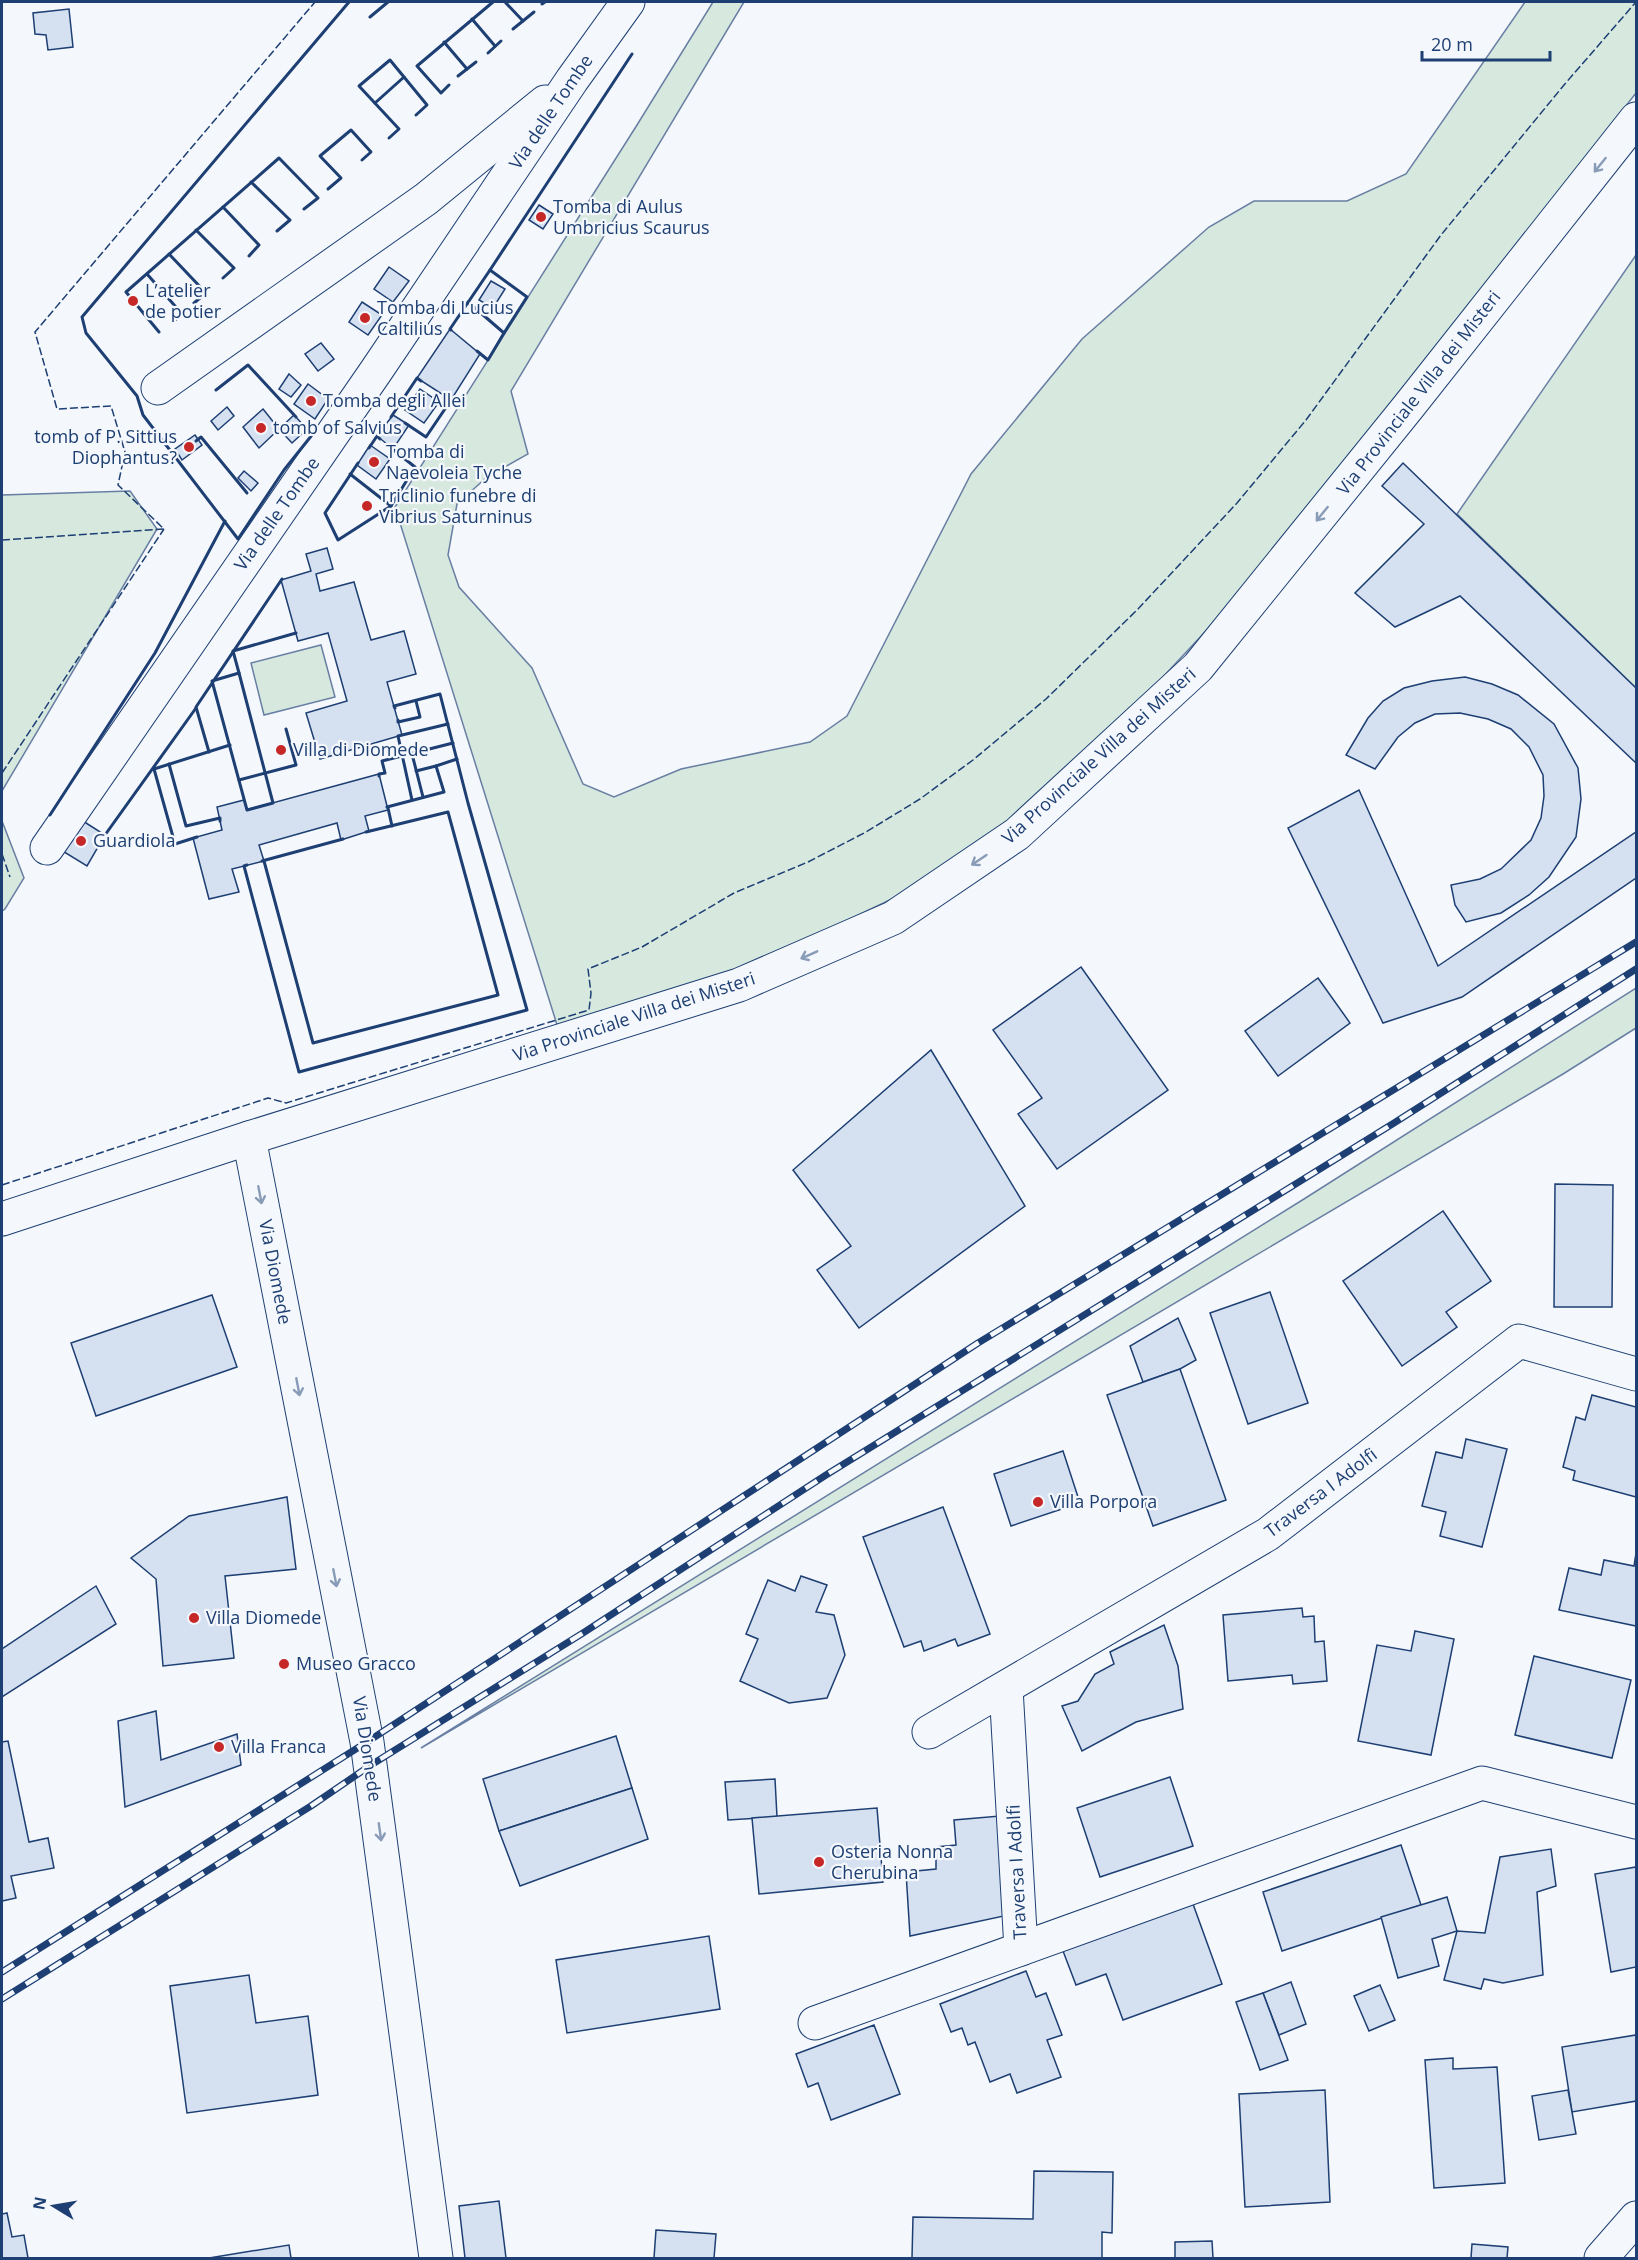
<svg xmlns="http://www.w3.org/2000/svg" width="1638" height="2260" font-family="'Open Sans',sans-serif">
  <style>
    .green { fill: #d7e8df; stroke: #687fa3; stroke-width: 1.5 }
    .building { fill: #d5e0f0; stroke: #1d3f73; stroke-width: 1.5 }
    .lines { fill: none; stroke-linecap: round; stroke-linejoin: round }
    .minor-casing { stroke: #1d3f73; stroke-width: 35 }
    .minor { stroke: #f4f7fb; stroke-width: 33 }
    .rail-casing { stroke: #1d3f73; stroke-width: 7 }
    .rail { stroke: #f4f7fb; stroke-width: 4.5; stroke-dasharray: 14; stroke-linecap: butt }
    .fence { stroke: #1d3f73; stroke-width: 1.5; stroke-dasharray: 8 3; stroke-linecap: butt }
    .wall { stroke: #1d3f73; stroke-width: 3 }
    .oneway { stroke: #889bb7 }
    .poi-dot { fill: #c62828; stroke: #f4f7fb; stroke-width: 2 }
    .labels { text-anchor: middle; stroke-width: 4.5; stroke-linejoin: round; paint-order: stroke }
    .street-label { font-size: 18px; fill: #1d3f73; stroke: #f4f7fb }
    .poi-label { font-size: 18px; fill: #1d3f73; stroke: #f4f7fb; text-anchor: start }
  </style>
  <rect width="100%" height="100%" fill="#f4f7fb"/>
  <g class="green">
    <path d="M713,2H744L511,391L528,454L487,477L457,504L448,555L459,587L532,668L583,784L614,797L681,769L810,742L847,716L971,474L1082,339L1209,227L1254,201H1347L1406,174L1525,2H1636V93L1259,574L1162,678L1009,820L894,898L768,958L558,1028L395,507L637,125Z"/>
    <path d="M1636,255V688L1457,514Z"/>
    <path d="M130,491L157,529L2,791V495Z"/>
    <path d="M321,645L335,697L264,715L251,663Z"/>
    <path d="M2,821L24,878L5,909L2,911Z"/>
    <path d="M1636,988V1028L1563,1074L421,1748L1304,1199Z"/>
  </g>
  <g class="building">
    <path d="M69,9L73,47L48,50L46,35L35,34L33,13Z"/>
    <path d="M539,205L553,214L543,229L529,220Z"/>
    <path d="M389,267L409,281L393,302L374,289Z"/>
    <path d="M491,281L505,289L493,308L479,300Z"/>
    <path d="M362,302L382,315L368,335L349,322Z"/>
    <path d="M450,329L480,354L451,400L417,378Z"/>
    <path d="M321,343L334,359L318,371L305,354Z"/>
    <path d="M289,374L301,385L291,397L279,389Z"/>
    <path d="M308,384L328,399L315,419L294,404Z"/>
    <path d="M420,389L439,402L424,423L405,410Z"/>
    <path d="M227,407L234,416L218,430L211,421Z"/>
    <path d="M263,409L279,429L259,448L243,427Z"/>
    <path d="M294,415L307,429L292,443L279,429Z"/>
    <path d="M393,415L409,425L393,449L377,436Z"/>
    <path d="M195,435L202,445L182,460L175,449Z"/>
    <path d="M370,445L390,459L376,479L357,465Z"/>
    <path d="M1403,463L1636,688V763L1460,596L1395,627L1355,593L1424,524L1382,486Z"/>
    <path d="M244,471L258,483L251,491L238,478Z"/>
    <path d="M327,548L333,569L316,574L320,591L354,582L371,640L404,631L416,674L387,682L402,735L320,759L306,713L347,701L328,633L298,641L281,580L311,571L306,554Z"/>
    <path d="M1465,677L1492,684L1518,695L1554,724L1578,768L1581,799L1576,837L1549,877L1529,895L1501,913L1466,922L1455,905L1451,885L1480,879L1501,869L1531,840L1541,818L1544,796L1543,775L1529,747L1511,729L1488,719L1460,713L1435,714L1415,723L1398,737L1375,769L1346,755L1368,718L1383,701L1404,688L1432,681Z"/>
    <path d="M379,774L388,810L365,816L369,831L341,840L337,823L259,845L264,861L232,869L239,892L209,899L193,838L222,830L217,807L244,800L247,810Z"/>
    <path d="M1359,790L1438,966L1636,832V878L1462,997L1383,1023L1288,828Z"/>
    <path d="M75,816L105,835L87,866L56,847Z"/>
    <path d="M1081,967L1168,1090L1057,1169L1018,1114L1042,1098L993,1030Z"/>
    <path d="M1318,978L1350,1023L1278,1076L1245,1031Z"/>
    <path d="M931,1050L1025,1206L859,1328L817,1270L851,1246L793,1170Z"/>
    <path d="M1555,1184L1613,1185L1612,1307H1554Z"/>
    <path d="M1443,1211L1491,1281L1446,1312L1457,1327L1402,1366L1343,1281Z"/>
    <path d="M1270,1292L1308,1403L1248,1424L1210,1313Z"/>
    <path d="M212,1295L237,1367L96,1416L71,1343Z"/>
    <path d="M1178,1318L1196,1360L1180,1369L1143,1382L1130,1346Z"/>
    <path d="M1180,1369L1226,1500L1153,1526L1107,1395Z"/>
    <path d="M1592,1395L1636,1407V1497L1573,1480L1575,1471L1563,1467L1576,1417L1585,1420Z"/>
    <path d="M1466,1439L1507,1449L1482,1547L1440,1536L1446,1512L1422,1506L1436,1452L1462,1458Z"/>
    <path d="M1063,1451L1080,1503L1011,1526L994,1474Z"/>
    <path d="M287,1497L296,1569L225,1576L234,1658L163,1666L156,1579L131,1558L189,1516Z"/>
    <path d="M943,1507L990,1634L958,1646L955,1639L924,1651L921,1641L904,1647L863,1537Z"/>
    <path d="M1636,1553V1626L1559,1610L1569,1568L1601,1575L1604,1560L1634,1566Z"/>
    <path d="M801,1576L827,1585L816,1612L834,1615L845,1655L827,1698L789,1703L740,1681L758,1639L746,1634L768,1580L795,1591Z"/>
    <path d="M96,1586L116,1624L2,1697V1649Z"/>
    <path d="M1302,1608L1303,1617L1314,1616L1315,1642L1324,1641L1327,1681L1293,1684L1292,1675L1228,1681L1223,1615Z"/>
    <path d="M1164,1625L1178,1666L1183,1709L1136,1722L1082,1751L1062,1706L1078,1701L1095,1674L1114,1664L1110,1652Z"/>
    <path d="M1415,1631L1454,1639L1431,1755L1358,1741L1377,1645L1411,1651Z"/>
    <path d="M1534,1656L1631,1680L1612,1758L1515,1735Z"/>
    <path d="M156,1711L161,1760L237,1734L241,1765L125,1807L118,1721Z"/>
    <path d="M616,1736L632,1788L499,1831L483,1779Z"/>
    <path d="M8,1741L29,1842L48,1838L54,1868L11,1876L16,1898L2,1901V1742Z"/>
    <path d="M1170,1777L1193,1846L1100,1877L1077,1808Z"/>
    <path d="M775,1779L777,1817L728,1820L725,1782Z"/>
    <path d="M632,1788L648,1839L520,1886L499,1831Z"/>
    <path d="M877,1808L883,1882L759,1894L752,1818Z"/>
    <path d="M1000,1816L1004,1916L910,1936L906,1872L936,1869V1847L956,1845L954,1820Z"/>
    <path d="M1401,1845L1421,1905L1282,1951L1263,1892Z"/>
    <path d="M1551,1849L1556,1886L1537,1892L1543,1975L1503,1983L1484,1979L1481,1989L1444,1980L1457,1931L1485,1933L1500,1857Z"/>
    <path d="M1636,1867V1967L1611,1972L1595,1874Z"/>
    <path d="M1447,1897L1457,1931L1432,1939L1439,1966L1398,1978L1381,1917Z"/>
    <path d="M1193,1904L1222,1984L1123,2020L1106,1974L1076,1985L1063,1951Z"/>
    <path d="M709,1936L720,2009L567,2033L556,1960Z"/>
    <path d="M1026,1971L1036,1997L1046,1993L1062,2035L1047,2040L1061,2077L1017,2093L1010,2074L990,2082L975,2042L968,2045L962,2028L951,2032L940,2004Z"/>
    <path d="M249,1975L256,2023L308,2016L318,2095L187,2113L170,1986Z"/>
    <path d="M1291,1982L1306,2024L1279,2035L1263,1993Z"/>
    <path d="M1380,1985L1395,2020L1369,2031L1354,1996Z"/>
    <path d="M1263,1993L1288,2060L1260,2070L1236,2002Z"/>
    <path d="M874,2025L900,2094L831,2120L818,2083L808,2087L796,2054Z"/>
    <path d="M1636,2035V2101L1572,2112L1562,2047Z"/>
    <path d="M1453,2058V2069L1497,2067L1505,2183L1434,2188L1425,2060Z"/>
    <path d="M1325,2090L1330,2202L1245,2207L1239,2094Z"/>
    <path d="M1568,2090L1576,2134L1539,2140L1532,2096Z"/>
    <path d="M1034,2171L1113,2172L1112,2233L1102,2232V2258H912L913,2217L1033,2219Z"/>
    <path d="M499,2201L506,2258H465L459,2206Z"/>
    <path d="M7,2213L12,2237L24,2235L28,2258H2V2214Z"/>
    <path d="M656,2230L716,2234L714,2258H654Z"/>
    <path d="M1212,2241L1213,2258H1175V2242Z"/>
    <path d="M1472,2244L1508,2247L1507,2258H1471Z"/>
    <path d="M289,2245L291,2258H209Z"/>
  </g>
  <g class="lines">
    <defs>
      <g id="minor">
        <path d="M158,388L426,199L545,102"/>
        <path d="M47,848L376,371L572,80L628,2"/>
        <path d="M249,1138L367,1742L436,2258"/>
        <path d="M2,1219L249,1138L739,985L893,918L1017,834L1198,667L1409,406L1636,119"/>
        <path d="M1006,1688L1021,1949"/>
        <path d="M929,1732L1268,1534L1519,1341L1636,1374"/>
        <path d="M815,2023L1482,1783L1636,1822"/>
        <path d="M1601,2258L1636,2218"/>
      </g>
    </defs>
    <use href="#minor" class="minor-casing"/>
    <use href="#minor" class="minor"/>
    <defs>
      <g id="rail">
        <path d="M2,1972L367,1742L978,1343L1636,942"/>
        <path d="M2,1999L311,1806L371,1765L583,1633L826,1475L1394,1123L1636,969"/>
      </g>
    </defs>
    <use href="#rail" class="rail-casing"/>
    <use href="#rail" class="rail"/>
    <g class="fence">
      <path d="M2,540L164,529L118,485L125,452L111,406L57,409L35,332L315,2"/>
      <path d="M2,773L164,529"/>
      <path d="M2,854L10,877"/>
      <path d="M2,1185L268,1098L286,1103L589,1010L591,993L588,969L642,947L734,893L808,862L866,832L920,799L973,760L1046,699L1138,609L1237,503L1306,420L1441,235L1564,85L1636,2"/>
    </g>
    <g class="wall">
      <path d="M505,2L523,21"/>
      <path d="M542,4L545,2"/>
      <path d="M370,17L388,2"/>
      <path d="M472,19L495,46"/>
      <path d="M513,29L534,12"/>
      <path d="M444,42L467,69"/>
      <path d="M488,53L501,41"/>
      <path d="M458,76L476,62"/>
      <path d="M449,85L441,93L417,66L493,2"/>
      <path d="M375,103L404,77"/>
      <path d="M389,138L399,129L359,86L390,60L427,105L416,115"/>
      <path d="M251,182L290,220L277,231"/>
      <path d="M328,189L341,178L320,156L351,130L371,152L362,160"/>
      <path d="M223,207L259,245L249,256"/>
      <path d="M196,230L234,268L223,278"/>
      <path d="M169,254L206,293L194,303"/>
      <path d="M490,270L632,54"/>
      <path d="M147,274L182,314L173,322"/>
      <path d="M468,302L504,333L488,360L477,351"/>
      <path d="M451,330L450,329L490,270L527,297L504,333"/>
      <path d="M159,332L126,292L279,158L318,198L304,209"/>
      <path d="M216,390L248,365L296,417"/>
      <path d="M391,417L417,378L421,381"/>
      <path d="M405,423L426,437L451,400L449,399"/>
      <path d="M304,426L312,435L284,470L238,539L143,415L137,396L86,333L82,317L349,2"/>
      <path d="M196,441L201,437L247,493"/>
      <path d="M369,448L377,436L380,439"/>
      <path d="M350,474L391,506L338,540L325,513L358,463"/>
      <path d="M391,506L415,467L391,448"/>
      <path d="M239,673L273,803L247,810L212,681Z"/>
      <path d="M239,673L233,651L296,633"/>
      <path d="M398,720V722L420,717L416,701"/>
      <path d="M209,752L196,707L282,579"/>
      <path d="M412,754L423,797"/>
      <path d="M169,764L186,826L220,818V821"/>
      <path d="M416,771L436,766"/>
      <path d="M379,776V774L385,773L382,761L453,743"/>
      <path d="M239,780L296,765L286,729"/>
      <path d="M412,800L398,736L448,724"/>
      <path d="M387,807L444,792L436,766L457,759"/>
      <path d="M388,808L392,826"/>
      <path d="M50,815L155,653L225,521"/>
      <path d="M105,835L196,708"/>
      <path d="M197,837L175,844L154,769L230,745"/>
      <path d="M262,861L343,839"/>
      <path d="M264,861L313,1043L498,995L448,812L366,832"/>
      <path d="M247,865L244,866L299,1072L527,1010L468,803L440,694L394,706L395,708"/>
    </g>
  </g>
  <defs><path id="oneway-shaft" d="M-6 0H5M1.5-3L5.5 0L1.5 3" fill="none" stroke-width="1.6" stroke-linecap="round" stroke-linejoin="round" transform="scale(1.5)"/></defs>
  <g class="oneway">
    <use href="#oneway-shaft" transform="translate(1600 165) rotate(129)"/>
    <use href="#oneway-shaft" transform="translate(1322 514) rotate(129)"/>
    <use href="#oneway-shaft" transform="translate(979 860) rotate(146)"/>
    <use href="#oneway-shaft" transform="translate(809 955) rotate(156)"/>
    <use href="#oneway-shaft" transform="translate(260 1195) rotate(79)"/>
    <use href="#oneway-shaft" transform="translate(298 1387) rotate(79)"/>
    <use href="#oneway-shaft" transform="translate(335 1578) rotate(79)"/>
    <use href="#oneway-shaft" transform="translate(380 1832) rotate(82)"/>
  </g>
  <g class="poi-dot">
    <circle cx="541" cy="217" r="6"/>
    <circle cx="133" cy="301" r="6"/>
    <circle cx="365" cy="318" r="6"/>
    <circle cx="311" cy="401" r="6"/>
    <circle cx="261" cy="428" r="6"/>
    <circle cx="189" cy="447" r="6"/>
    <circle cx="374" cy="462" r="6"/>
    <circle cx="367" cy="506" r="6"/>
    <circle cx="281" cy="750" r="6"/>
    <circle cx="81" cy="841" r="6"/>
    <circle cx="1038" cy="1502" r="6"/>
    <circle cx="194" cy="1618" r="6"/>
    <circle cx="284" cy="1664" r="6"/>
    <circle cx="219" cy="1747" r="6"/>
    <circle cx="819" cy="1862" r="6"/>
  </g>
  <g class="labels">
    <g class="street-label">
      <text transform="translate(551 112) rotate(-56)" y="6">Via delle Tombe</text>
      <text transform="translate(1419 393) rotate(-52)" y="6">Via Provinciale Villa dei Misteri</text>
      <text transform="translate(277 514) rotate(-55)" y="6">Via delle Tombe</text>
      <text transform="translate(1099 756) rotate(-42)" y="6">Via Provinciale Villa dei Misteri</text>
      <text transform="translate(634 1017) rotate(-18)" y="6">Via Provinciale Villa dei Misteri</text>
      <text transform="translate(275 1272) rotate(79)" y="6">Via Diomede</text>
      <text transform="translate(1321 1493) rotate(-37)" y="6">Traversa I Adolfi</text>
      <text transform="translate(367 1749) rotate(81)" y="6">Via Diomede</text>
      <text transform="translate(1017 1872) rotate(-93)" y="6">Traversa I Adolfi</text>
    </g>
    <g class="poi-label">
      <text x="553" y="213">Tomba di Aulus<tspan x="553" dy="21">Umbricius Scaurus</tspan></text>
      <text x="145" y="297">L’atelier<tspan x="145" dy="21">de potier</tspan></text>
      <text x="377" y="314">Tomba di Lucius<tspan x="377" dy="21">Caltilius</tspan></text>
      <text x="323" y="407">Tomba degli Allei</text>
      <text x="273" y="434">tomb of Salvius</text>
      <text x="177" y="443" text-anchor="end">tomb of P. Sittius<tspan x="177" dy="21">Diophantus?</tspan></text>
      <text x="386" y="458">Tomba di<tspan x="386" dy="21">Naevoleia Tyche</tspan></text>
      <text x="379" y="502">Triclinio funebre di<tspan x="379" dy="21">Vibrius Saturninus</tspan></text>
      <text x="293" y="756">Villa di Diomede</text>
      <text x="93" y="847">Guardiola</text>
      <text x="1050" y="1508">Villa Porpora</text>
      <text x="206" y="1624">Villa Diomede</text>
      <text x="296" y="1670">Museo Gracco</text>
      <text x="231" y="1753">Villa Franca</text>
      <text x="831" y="1858">Osteria Nonna<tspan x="831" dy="21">Cherubina</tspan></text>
    </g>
  </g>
  <rect width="1638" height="2260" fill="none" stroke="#1d3f73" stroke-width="6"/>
  <g transform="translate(54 2206) rotate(281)" stroke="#f4f7fb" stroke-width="4.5" paint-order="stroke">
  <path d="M0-4.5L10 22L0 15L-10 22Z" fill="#1d3f73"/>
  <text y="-9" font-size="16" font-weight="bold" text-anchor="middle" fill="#1d3f73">N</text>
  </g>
  <path d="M1422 51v9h128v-9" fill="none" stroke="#1d3f73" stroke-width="3"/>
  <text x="1431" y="51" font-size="18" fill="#1d3f73" stroke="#f4f7fb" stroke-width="4.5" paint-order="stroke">20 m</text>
</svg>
